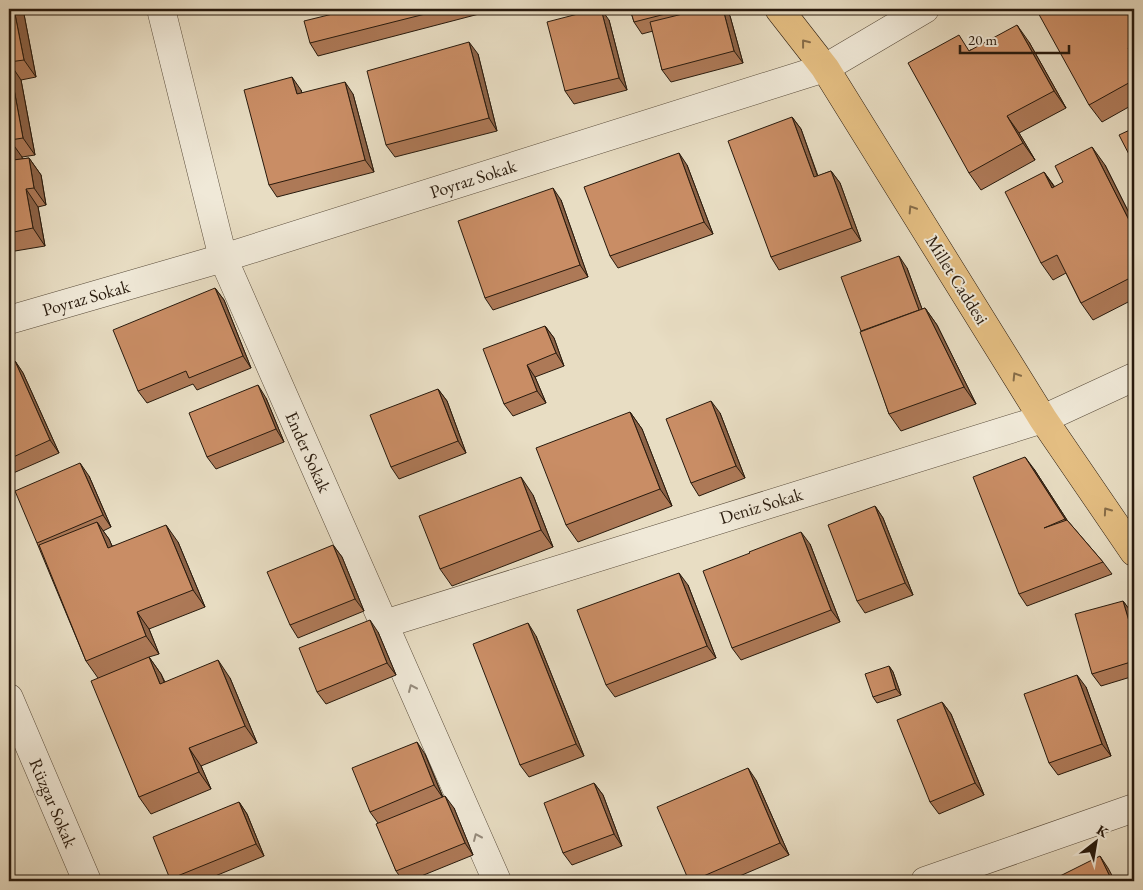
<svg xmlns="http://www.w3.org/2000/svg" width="1143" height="890" font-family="'EB Garamond',serif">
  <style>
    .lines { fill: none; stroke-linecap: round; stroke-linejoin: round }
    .minor-casing { stroke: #584b3a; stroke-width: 29 }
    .major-casing { stroke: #281a0d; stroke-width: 29 }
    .minor { stroke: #f0e9d8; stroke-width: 28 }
    .major { stroke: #e4be82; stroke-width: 28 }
    .wall { fill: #ad7957; stroke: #281a0d }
    .shaded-wall { fill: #8d6347; stroke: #281a0d }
    .building { fill: #c98d65; stroke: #281a0d }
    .oneway { stroke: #866c48 }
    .oneway2 { stroke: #968c7d }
    .labels { text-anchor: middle; stroke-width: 4; stroke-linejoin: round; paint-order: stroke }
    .street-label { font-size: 18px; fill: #281a0d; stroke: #f0e9d8 }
  </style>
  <rect width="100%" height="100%" fill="#e8ddc3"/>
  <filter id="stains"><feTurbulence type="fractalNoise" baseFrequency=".004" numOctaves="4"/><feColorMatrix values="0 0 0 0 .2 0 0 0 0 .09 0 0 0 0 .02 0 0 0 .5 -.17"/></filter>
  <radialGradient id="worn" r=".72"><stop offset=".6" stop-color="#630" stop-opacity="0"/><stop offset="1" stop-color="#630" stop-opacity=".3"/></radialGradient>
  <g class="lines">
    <defs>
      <g id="minor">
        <path d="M161,9L223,258L497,881"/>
        <path d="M9,320L223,258L825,68L925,9"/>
        <path d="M384,624L1043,419L1134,377"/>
        <path d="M9,698L87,881"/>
        <path d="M925,881L1134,808"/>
      </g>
      <path id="major" d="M779,9L825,68L1043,419L1134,552"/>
    </defs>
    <use href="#minor" class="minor-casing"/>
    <use href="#major" class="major-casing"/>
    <use href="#minor" class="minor"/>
    <use href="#major" class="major"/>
  </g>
  <g class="wall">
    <path d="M9,9H23L36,77L21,80L35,155L22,157V159L29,158L41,175L46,205L38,207L45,246L9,252Z"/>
    <path d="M353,9H477L479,14L318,56L310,43Z"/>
    <path d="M630,9H725L730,16L743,63L671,82L662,70L653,31L642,34L634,22Z"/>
    <path d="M1134,9V104L1102,122L1089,105Z"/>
    <path d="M609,20L627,90L574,104L565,91Z"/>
    <path d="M1029,42L1066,108L1019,133L1035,160L981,190L969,173L970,50Z"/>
    <path d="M478,54L497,131L395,157L386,145Z"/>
    <path d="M301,90L302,93L353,94L374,172L277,197L269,185Z"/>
    <path d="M792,117L801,129L818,176L831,171L840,183L861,241L779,270L771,257Z"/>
    <path d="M687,165L713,234L618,268L610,256Z"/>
    <path d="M1105,165L1134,223V299L1093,320L1081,303L1066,273L1053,280L1041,263L1044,172L1055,187Z"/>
    <path d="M561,200L588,277L493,310L485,298Z"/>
    <path d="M907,268L922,309L925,308L937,325L976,404L901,431L889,414L861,331Z"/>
    <path d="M215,288L224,300L251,368L197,390L193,384L147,403L138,391Z"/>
    <path d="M545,326L554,338L564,366L535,377L546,403L513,416L504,404Z"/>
    <path d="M15,361L23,373L59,453L11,474L9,470V364Z"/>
    <path d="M438,389L447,401L466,453L399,479L391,467Z"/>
    <path d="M266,398L284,442L216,469L207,457Z"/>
    <path d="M630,412L642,429L672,506L578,542L566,525Z"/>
    <path d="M720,413L745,478L699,496L691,483Z"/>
    <path d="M1034,469L1067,520L1103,562L1112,574L1027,606L1019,594Z"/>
    <path d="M89,476L111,527L103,531L109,539L112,546L178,542L205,607L149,629L159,654L149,657L161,674L165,682L230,678L257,743L201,766L211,789L151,814L139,797L98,678L86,661L37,543Z"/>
    <path d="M533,495L553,547L452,586L440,569Z"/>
    <path d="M875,506L883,518L913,595L865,613L857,601Z"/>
    <path d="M810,544L840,622L741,660L732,648Z"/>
    <path d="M333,545L342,557L364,611L298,638L290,625Z"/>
    <path d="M688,585L716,658L615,697L606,685Z"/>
    <path d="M1123,601L1132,613L1134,622V676L1101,686L1092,674Z"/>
    <path d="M378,632L396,675L326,704L317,692Z"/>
    <path d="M536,636L584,756L529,777L520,765Z"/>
    <path d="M889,666L893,672L901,695L877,703L873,697Z"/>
    <path d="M1086,687L1111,756L1058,775L1049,763Z"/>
    <path d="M942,702L951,714L984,795L939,814L930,802Z"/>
    <path d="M425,754L443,797L454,808L473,855L409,881H403L396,871L378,823L370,812Z"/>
    <path d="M756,780L789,855L728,881H689Z"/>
    <path d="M594,783L603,795L622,846L572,865L563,853Z"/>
    <path d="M239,802L247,814L264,856L203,881H172L170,879Z"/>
  </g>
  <g class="shaded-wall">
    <path d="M14,9H23L36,77L24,60Z"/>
    <path d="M601,9L609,20L627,90L619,78Z"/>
    <path d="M723,9H725L730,16L743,63L734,51Z"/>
    <path d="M1017,25L1029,42L1066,108L1054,91Z"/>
    <path d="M469,42L478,54L497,131L489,118Z"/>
    <path d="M9,62L21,80L35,155L23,138Z"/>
    <path d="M292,77L301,90L305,106L297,94Z"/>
    <path d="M345,82L353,94L374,172L365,160Z"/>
    <path d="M1007,116L1019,133L1035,160L1023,143Z"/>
    <path d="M792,117L801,129L822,189L814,177Z"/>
    <path d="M10,140L22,157L25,178L13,160Z"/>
    <path d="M1092,147L1105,165L1134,223V230Z"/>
    <path d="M679,153L687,165L713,234L704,222Z"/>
    <path d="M29,158L41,175L46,205L34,188Z"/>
    <path d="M831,171L840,183L861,241L852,228Z"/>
    <path d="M1044,172L1056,190L1052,188Z"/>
    <path d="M553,188L561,200L588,277L580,265Z"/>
    <path d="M26,189L38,207L45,246L33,228Z"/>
    <path d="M899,256L907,268L929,328L921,316Z"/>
    <path d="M215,288L224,300L251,368L243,356Z"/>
    <path d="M925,308L937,325L976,404L964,387Z"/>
    <path d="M545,326L554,338L564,366L556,353Z"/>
    <path d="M15,361L23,373L59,453L50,440Z"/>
    <path d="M527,365L535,377L546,403L537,391Z"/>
    <path d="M258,385L266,398L284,442L276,429Z"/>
    <path d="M438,389L447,401L466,453L458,441Z"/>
    <path d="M711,401L720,413L745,478L736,466Z"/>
    <path d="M630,412L642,429L672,506L660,489Z"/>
    <path d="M1025,457L1034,469L1074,531L1065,519Z"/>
    <path d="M80,463L89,476L111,527L103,515Z"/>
    <path d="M521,477L533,495L553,547L541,530Z"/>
    <path d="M875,506L883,518L913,595L905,583Z"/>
    <path d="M97,522L109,539L120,565L108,548Z"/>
    <path d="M166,525L178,542L205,607L193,590Z"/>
    <path d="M801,532L810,544L840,622L831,610Z"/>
    <path d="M333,545L342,557L364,611L355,599Z"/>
    <path d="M679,573L688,585L716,658L707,646Z"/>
    <path d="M1123,601L1132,613L1134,622V638Z"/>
    <path d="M137,612L149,629L159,654L146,636Z"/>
    <path d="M370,620L378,632L396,675L387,663Z"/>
    <path d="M528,623L536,636L584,756L576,744Z"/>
    <path d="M149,657L161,674L172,702L160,684Z"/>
    <path d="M218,660L230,678L257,743L245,726Z"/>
    <path d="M889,666L893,672L901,695L896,689Z"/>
    <path d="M1077,675L1086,687L1111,756L1102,744Z"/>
    <path d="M942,702L951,714L984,795L975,783Z"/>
    <path d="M417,742L425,754L443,798L434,785Z"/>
    <path d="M189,748L201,766L211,789L199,772Z"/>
    <path d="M748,768L756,780L789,855L780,843Z"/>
    <path d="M594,783L603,795L622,846L614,834Z"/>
    <path d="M445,796L454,808L473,855L465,843Z"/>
    <path d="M239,802L247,814L264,856L256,844Z"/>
    <path d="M1100,856L1108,868L1115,881H1112Z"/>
  </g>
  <g class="building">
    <path d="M9,9H14L24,60L9,62L23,138L10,140L13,160L29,158L34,188L26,189L33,228L9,233Z"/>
    <path d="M353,9H445L310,43L304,21Z"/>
    <path d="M597,9H601L619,78L565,91L547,22Z"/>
    <path d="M630,9H685L634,22Z"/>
    <path d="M703,9H723L734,51L662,70L650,22Z"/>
    <path d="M1036,9H1134V45L1128,48L1134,58V80L1089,105Z"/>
    <path d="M1017,25L1054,91L1007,116L1023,143L969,173L908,63L959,35L969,51Z"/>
    <path d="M469,42L489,118L386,145L367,71Z"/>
    <path d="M292,77L297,94L345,82L365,160L269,185L244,90Z"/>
    <path d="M792,117L814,177L831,171L852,228L771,257L728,141Z"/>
    <path d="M1134,128V164L1119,135Z"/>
    <path d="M1092,147L1134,230V276L1081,303L1057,255L1041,263L1005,192L1044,172L1052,188L1063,182L1055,166Z"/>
    <path d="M679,153L704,222L610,256L584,187Z"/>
    <path d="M553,188L580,265L485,298L458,221Z"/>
    <path d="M899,256L919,310L861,331L841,277Z"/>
    <path d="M215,288L243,356L189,378L186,371L138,391L113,330Z"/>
    <path d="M925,308L964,387L889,414L860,332Z"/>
    <path d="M545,326L556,353L527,365L537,391L504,404L483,349Z"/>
    <path d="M15,361L50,440L9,459V364Z"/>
    <path d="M258,385L276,429L207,457L189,413Z"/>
    <path d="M438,389L458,441L391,467L370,415Z"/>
    <path d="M711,401L736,466L691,483L666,419Z"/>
    <path d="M630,412L660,489L566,525L536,448Z"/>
    <path d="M1025,457L1065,519L1044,528L1067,520L1103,562L1019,594L973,477Z"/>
    <path d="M80,463L103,515L37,543L15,491Z"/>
    <path d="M521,477L541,530L440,569L419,516Z"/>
    <path d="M875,506L905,583L857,601L828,525Z"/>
    <path d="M97,522L108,548L166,525L193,590L137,612L146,636L86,661L39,545Z"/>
    <path d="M801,532L831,610L732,648L703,571L750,553L749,552Z"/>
    <path d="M333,545L355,599L290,625L267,572Z"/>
    <path d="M679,573L707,646L606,685L577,610Z"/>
    <path d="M1123,601L1134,638V661L1092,674L1075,614Z"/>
    <path d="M370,620L387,663L317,692L299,648Z"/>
    <path d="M528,623L576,744L520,765L473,644Z"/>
    <path d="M149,657L160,684L218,660L245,726L189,748L199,772L139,797L91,681Z"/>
    <path d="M889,666L896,689L873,697L865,674Z"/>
    <path d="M1077,675L1102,744L1049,763L1024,694Z"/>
    <path d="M942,702L975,783L930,802L897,720Z"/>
    <path d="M417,742L434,785L370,812L352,768Z"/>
    <path d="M748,768L780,843L692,881H689L657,807Z"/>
    <path d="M594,783L614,834L563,853L544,803Z"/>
    <path d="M445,796L465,843L396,871L376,824Z"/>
    <path d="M239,802L256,844L170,879L153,837Z"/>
    <path d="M1100,856L1112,881H1050Z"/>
    <path d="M480,877L481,881H469Z"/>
  </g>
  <defs><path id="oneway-chevron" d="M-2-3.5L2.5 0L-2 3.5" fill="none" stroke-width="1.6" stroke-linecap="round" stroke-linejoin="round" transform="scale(1.25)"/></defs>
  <g class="oneway">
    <use href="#oneway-chevron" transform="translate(805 43) rotate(-128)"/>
    <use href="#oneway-chevron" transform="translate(912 209) rotate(-122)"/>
    <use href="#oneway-chevron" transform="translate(1016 376) rotate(-122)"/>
    <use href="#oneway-chevron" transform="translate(1107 511) rotate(-125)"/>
  </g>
  <g class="oneway2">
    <use href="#oneway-chevron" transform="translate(412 688) rotate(-114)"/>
    <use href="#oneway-chevron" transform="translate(477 837) rotate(-114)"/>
  </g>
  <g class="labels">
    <g class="street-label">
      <text transform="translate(473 179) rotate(-18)" y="6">Poyraz Sokak</text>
      <text transform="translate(957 280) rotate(58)" y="6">Millet Caddesi</text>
      <text transform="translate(86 298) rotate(-16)" y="6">Poyraz Sokak</text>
      <text transform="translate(308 452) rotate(66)" y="6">Ender Sokak</text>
      <text transform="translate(761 506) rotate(-17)" y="6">Deniz Sokak</text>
      <text transform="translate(53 803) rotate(67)" y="6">Rüzgar Sokak</text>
    </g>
  </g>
  <rect width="1143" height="890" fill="none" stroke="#e8ddc3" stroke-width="30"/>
  <rect x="10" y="10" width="1123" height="870" fill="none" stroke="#281a0d" stroke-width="2.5"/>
  <rect x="15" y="15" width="1113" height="860" fill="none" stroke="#281a0d"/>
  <g transform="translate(1096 842) rotate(31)" stroke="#f0e9d8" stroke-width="4" paint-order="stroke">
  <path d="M0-4L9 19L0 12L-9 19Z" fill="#281a0d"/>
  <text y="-8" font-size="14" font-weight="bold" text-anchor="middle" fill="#281a0d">K</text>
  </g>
  <path d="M960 45v8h109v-8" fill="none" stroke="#281a0d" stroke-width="2.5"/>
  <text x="968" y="45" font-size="15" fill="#281a0d" stroke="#f0e9d8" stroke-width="4" paint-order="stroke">20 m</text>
  <rect width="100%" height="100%" filter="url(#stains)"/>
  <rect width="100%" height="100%" fill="url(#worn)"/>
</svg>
